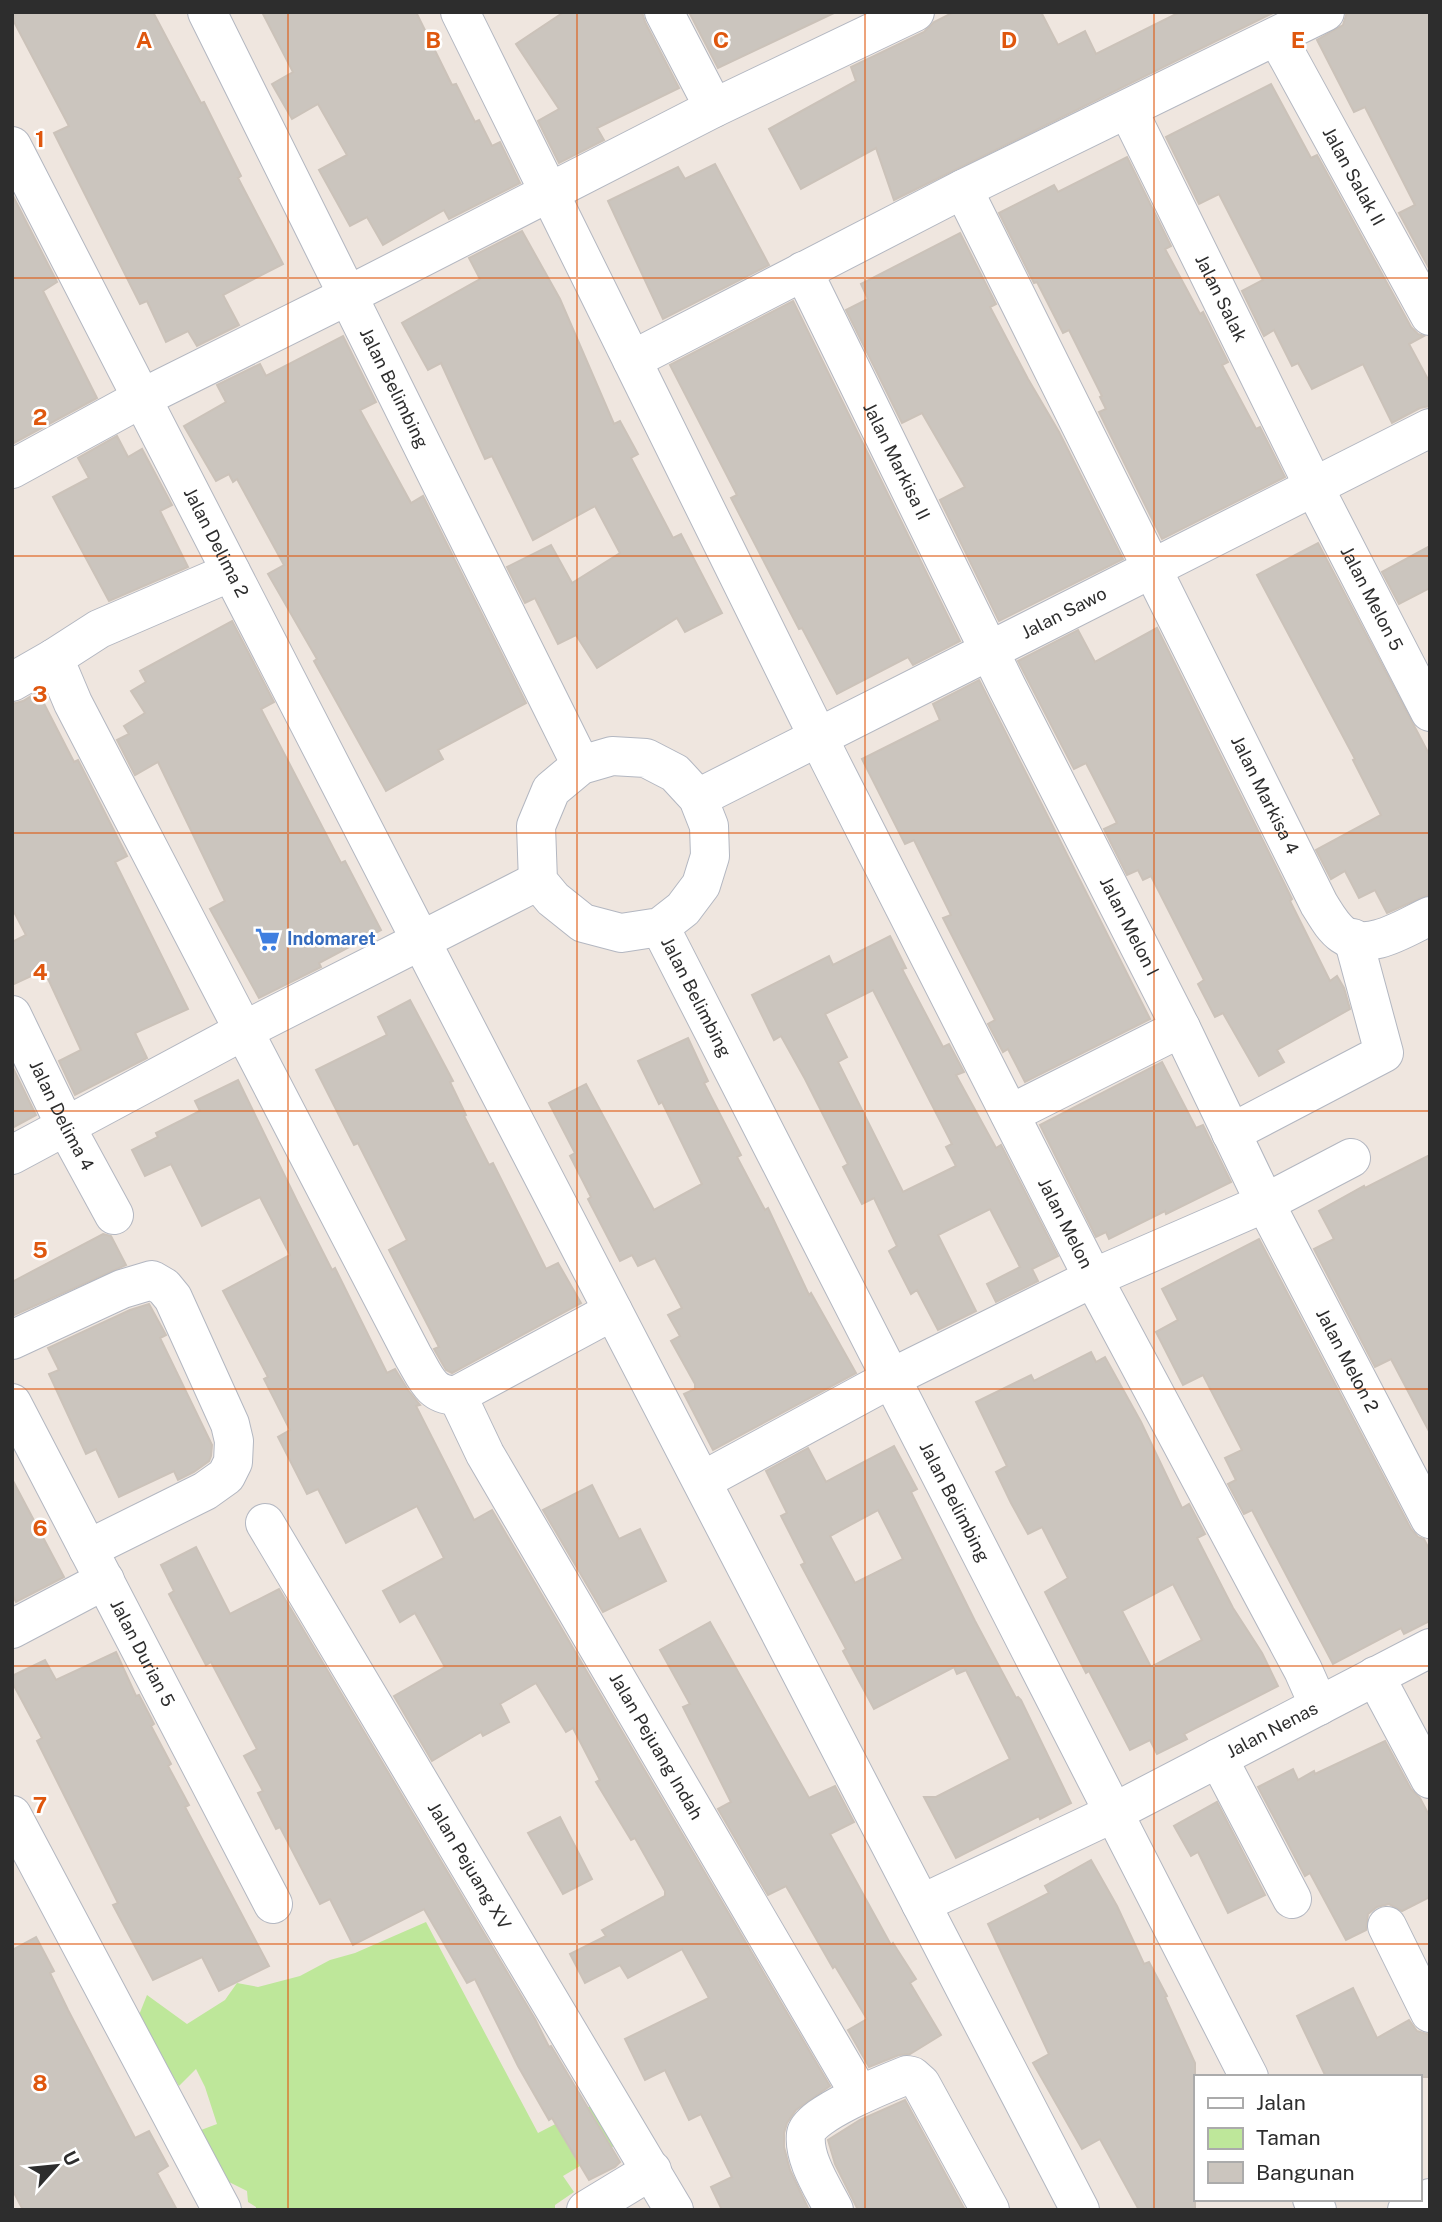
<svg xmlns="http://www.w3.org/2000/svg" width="1442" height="2222" font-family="'Public Sans',sans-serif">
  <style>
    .green { fill: #bee79a }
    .building { fill: #cbc5be; stroke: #cbc2b9; stroke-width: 2; fill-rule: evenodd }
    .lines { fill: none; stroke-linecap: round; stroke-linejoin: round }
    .minor-casing { stroke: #b3b7c1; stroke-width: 40 }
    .minor { stroke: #fff; stroke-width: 38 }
    .grid { fill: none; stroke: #df570e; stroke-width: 2; stroke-opacity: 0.55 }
    .labels { text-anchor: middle; stroke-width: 5; stroke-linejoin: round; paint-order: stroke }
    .street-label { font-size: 18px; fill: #2d2d2d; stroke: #fff }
    .shop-label { font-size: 18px; font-weight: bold; fill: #366cbe; stroke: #fff; text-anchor: start }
    .grid-label { font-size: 23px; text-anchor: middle; font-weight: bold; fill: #df570e; stroke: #fff; stroke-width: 5; stroke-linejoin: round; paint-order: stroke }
  </style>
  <rect width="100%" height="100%" fill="#efe6df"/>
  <path class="green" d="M426,1922L538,2133L608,2097L629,2137L563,2176L574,2192L555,2205V2210H256V2207L248,2202L247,2191L229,2182L201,2130L217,2124L205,2087L196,2069L179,2086L160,2055L139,2015L147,1995L187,2024L225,2000L237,1983L258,1987L300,1976L330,1960L355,1953Z"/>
  <g class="building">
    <path d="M12,12H153L201,103L204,102L241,176L238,178L283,264L223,295L239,325L197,346L188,331L166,342L147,301L140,304L54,133L69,126L12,18Z"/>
    <path d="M262,12H416L452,85L456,84L475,122L479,120L492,146L500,142L520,183L449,219L444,210L383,245L367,217L350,226L319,170L347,155L318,104L292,119L272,84L293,72Z"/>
    <path d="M564,12H642L645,22L679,88L597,128L604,140L559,163L538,121L559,109L516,44Z"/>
    <path d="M689,12H836L718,68Z"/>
    <path d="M954,12H1041L1058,45L1085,31L1096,54L1180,12H1275L894,200L876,148L801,189L769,129L856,81L851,67L924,32L934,22Z"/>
    <path d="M1347,12H1430V270L1399,213L1415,205L1365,107L1354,112L1317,40L1343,25Z"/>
    <path d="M1271,84L1311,158L1317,155L1411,327L1418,334L1424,336L1409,344L1430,383V406L1420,408L1392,423L1363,364L1312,389L1298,363L1292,366L1274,330L1264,336L1242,291L1263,280L1219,194L1199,204L1166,137Z"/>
    <path d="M1127,157L1171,246L1165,249L1200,314L1203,312L1228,362L1222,365L1256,429L1260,427L1285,477L1162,539L1099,412L1106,409L1100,397L1102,396L1069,330L1063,333L1037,282L1034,283L999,213L1054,185L1058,192Z"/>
    <path d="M715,164L769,265L663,319L608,201L678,167L685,179Z"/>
    <path d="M12,194L57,282L43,291L97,398L12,444Z"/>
    <path d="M522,231L560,299L614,424L620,421L638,454L631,458L673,538L681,534L722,613L685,632L677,618L597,668L576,635L558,644L535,598L525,603L507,567L551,545L572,583L620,553L595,506L533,540L492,456L485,459L441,363L428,370L402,323L480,279L469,258Z"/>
    <path d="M960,233L996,304L990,307L1028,379L1059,432L1123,559L999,621L940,500L965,487L922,413L902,423L846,310L868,299L861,284Z"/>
    <path d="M793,301L960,641L913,665L908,657L837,694L802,628L799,629L731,498L737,495L670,365Z"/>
    <path d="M343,336L376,402L360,410L411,503L423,496L526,703L438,750L443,759L386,791L314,661L317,659L268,574L284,565L237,479L233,482L229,474L216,481L184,426L226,402L217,385L260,364L266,376Z"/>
    <path d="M117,436L128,457L142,449L172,505L160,511L188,567L109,601L53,497L89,478L78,458Z"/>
    <path d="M1318,543L1430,756V894L1387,913L1375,890L1359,898L1345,871L1331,879L1316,850L1381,815L1353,760L1355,759L1257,575Z"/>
    <path d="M1430,546V588L1399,604L1382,572Z"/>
    <path d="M232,621L274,702L261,709L341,863L345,861L381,930L319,963L321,967L259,998L210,909L225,901L158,762L135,775L117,740L129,734L124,726L145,713L131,691L146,682L140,671Z"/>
    <path d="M1157,628L1292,899L1290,901L1330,981L1337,976L1344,988L1350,1009L1277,1050L1284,1062L1259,1076L1223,1013L1215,1017L1198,984L1204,980L1151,876L1143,880L1138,870L1127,875L1104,829L1117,823L1086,763L1074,769L1018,661L1078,630L1095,662Z"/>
    <path d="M979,680L1150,1019L1025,1082L1008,1049L1003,1052L988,1024L995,1020L943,918L951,915L914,840L905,844L862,759L940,720L933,704Z"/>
    <path d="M38,692L74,762L78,760L127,856L115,862L188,1009L135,1033L147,1058L75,1095L59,1061L81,1050L44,970L12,985V942L26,935L12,908V704L23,701Z"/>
    <path d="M890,936L906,968L902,969L943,1047L949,1044L964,1072L956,1075L996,1148L1001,1145L1058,1256L1032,1269L1038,1281L996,1302L987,1284L1020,1267L990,1209L938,1235L976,1311L938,1330L917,1290L911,1294L889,1251L897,1246L874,1198L862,1204L843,1167L848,1164L805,1079L781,1036L774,1040L752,995L829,956L833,965ZM873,990L952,1144L946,1147L956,1166L903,1192L838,1062L847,1057L825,1014Z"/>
    <path d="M410,1000L453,1081L450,1082L466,1115L464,1116L489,1165L493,1163L546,1269L558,1263L581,1303L452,1373L446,1370L434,1349L439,1347L389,1250L407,1240L358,1143L354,1145L316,1070L387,1035L378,1017Z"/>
    <path d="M688,1038L708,1081L704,1083L741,1155L737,1157L765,1210L768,1208L809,1295L811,1293L856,1373L713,1450L684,1394L695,1389V1384L671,1341L680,1336L668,1315L682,1308L655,1258L638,1266L632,1255L620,1261L588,1199L591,1197L570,1156L575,1153L549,1103L586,1084L654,1210L702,1184L662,1102L659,1104L638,1061Z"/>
    <path d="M1162,1062L1196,1128L1203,1125L1231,1182L1166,1214L1165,1211L1109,1239L1106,1232L1096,1237L1040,1125Z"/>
    <path d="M12,1066L36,1115L12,1128Z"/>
    <path d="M238,1080L298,1203L332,1270L335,1268L387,1373L395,1369L408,1390L420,1405L416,1406L474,1520L492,1510L830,2086L796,2110L787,2123L784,2133V2147L790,2170L809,2210H722L711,2187L732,2177L701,2114L689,2120L665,2070L645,2080L625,2039L709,1998L682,1949L628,1978L620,1965L585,1983L570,1954L606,1936L602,1930L665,1896V1891L635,1838L631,1840L596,1782L600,1780L573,1728L566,1732L536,1683L500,1704L509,1722L483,1736L481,1732L432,1761L394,1696L445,1667L415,1613L400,1622L383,1591L444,1558L417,1506L346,1543L318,1489L307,1494L278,1437L290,1430L264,1379L268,1377L223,1291L290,1255L260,1197L202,1226L171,1164L145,1176L132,1150L158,1137L156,1133L200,1111L195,1101Z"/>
    <path d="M1430,1155V1433L1391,1359L1375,1367L1314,1249L1334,1239L1319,1211L1364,1186L1365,1188Z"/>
    <path d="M103,1234L111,1236L126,1265L12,1316V1282Z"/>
    <path d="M1259,1239L1411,1529L1418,1537L1424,1539L1430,1551V1621L1404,1634L1401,1628L1333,1664L1252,1510L1244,1514L1228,1484L1236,1480L1225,1458L1242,1450L1203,1375L1183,1385L1156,1332L1178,1320L1162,1289Z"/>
    <path d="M149,1304L166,1335L160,1338L212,1445L211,1456L209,1461L194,1472L178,1480L174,1471L119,1497L96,1449L86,1454L49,1374L59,1370L48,1348L130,1310Z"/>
    <path d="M1091,1352L1096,1362L1105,1357L1141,1422L1182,1508L1189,1504L1205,1534L1197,1538L1233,1608L1262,1653L1278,1686L1184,1734L1187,1739L1157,1754L1150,1740L1130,1750L1089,1671L1086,1673L1045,1592L1068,1578L1042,1527L1028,1534L1011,1503L996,1472L1007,1466L976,1402L1031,1375L1034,1381ZM1173,1584L1202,1640L1151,1667L1122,1611Z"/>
    <path d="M894,1446L917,1489L911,1492L975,1621L1016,1698L1018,1697L1021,1700L1071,1803L1040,1819L1039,1816L956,1858L924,1797H936L1010,1759L966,1670L957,1674L954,1667L874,1709L843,1651L846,1649L801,1565L805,1563L781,1516L787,1513L766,1471L808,1448L826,1482ZM878,1510L903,1559L855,1583L830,1536Z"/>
    <path d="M12,1479L64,1577L16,1602L12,1594Z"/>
    <path d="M592,1485L619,1539L640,1529L666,1581L603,1612L543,1510Z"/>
    <path d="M196,1547L230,1614L279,1589L535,2019L549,2047L551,2046L620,2162L615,2167L589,2180L552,2118L549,2120L518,2066L475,1979L467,1983L424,1909L353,1945L330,1899L320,1904L280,1827L276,1829L258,1793L263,1791L244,1756L257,1749L211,1662L206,1665L169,1594L174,1591L161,1565Z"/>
    <path d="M710,1622L809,1798L835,1786L854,1822L830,1834L891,1945L893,1943L916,1979L910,1983L941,2035L910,2054L899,2055L869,2067L848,2030L867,2019L835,1966L833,1968L786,1886L768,1895L718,1809L731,1802L683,1707L690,1704L660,1650Z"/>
    <path d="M116,1652L136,1696L139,1695L151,1718L154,1724L151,1726L171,1764L168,1766L189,1805L185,1807L269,1966L219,1991L202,1957L153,1980L113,1905L118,1903L37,1741L42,1738L12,1682V1676L45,1660L56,1680Z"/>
    <path d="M1385,1741L1411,1789L1420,1798L1430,1817V1897L1402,1911L1389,1904L1377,1907L1368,1914L1366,1930L1346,1940L1310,1873L1305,1876L1258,1787L1293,1769L1298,1780L1314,1771L1315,1774Z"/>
    <path d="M1217,1802L1265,1895L1228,1913L1198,1852L1191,1856L1174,1826Z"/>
    <path d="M560,1817L592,1879L563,1894L528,1833Z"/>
    <path d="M1091,1860L1117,1906L1144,1964L1149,1962L1167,1996L1165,1997L1195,2063V2210H1139L1100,2139L1082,2149L1033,2063L1049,2054L988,1924L1049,1893L1045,1886Z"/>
    <path d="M36,1937L54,1971L50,1973L68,2010L135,2138L149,2131L168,2166L157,2173L177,2210H23L12,2189V1950Z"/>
    <path d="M1353,1988L1377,2038L1409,2020L1417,2031L1430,2035V2077H1326L1297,2016Z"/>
    <path d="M905,2100L965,2210H858L835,2164L828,2140L860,2120Z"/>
  </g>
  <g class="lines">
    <defs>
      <g id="minor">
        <path id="s1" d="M207,12L581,765"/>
        <path id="s2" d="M460,12L830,761L1093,1278L1303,1670L1319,1706"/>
        <path d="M664,12L714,108"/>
        <path id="s3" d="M1277,37L1430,316"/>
        <path id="s4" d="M1128,110L1314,487L1430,712"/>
        <path id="s5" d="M12,146L438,974L1080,2210"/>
        <path id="s6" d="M963,189L1319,904C1326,915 1332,927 1343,935C1368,953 1406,927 1430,916"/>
        <path id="s7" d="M803,271L1007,687L1181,1028L1265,1203L1430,1519"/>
        <path d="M632,360L963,189L1325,12"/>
        <path d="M12,469L142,398L337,301L714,108L915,12"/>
        <path d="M231,572L99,629L54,658L73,703L413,1356C425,1376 431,1397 457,1395L613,1311"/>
        <path d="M12,682L54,658"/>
        <path d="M612,756L646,758L675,773L698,798L709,826L710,856L701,885L683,909L660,927L621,933L583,923L553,899L538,881L536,826L551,790L581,765Z"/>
        <path id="s8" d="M698,798L1430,428"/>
        <path id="s9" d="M660,927L1249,2077"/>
        <path id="s10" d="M12,1015L66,1127L114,1215"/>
        <path d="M1010,1114L1181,1028"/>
        <path d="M1231,1133L1384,1053L1353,938"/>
        <path d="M12,1155L245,1030L538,881"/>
        <path d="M12,1340L122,1289L152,1280L164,1287L173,1298L230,1424L234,1441L233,1462L226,1476L205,1491L88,1549"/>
        <path id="s11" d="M457,1395L485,1454L860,2095"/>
        <path id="s12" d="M12,1403L273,1904"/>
        <path d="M702,1481L903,1372L1093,1278L1265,1203L1351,1158"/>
        <path id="s13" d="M265,1523L674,2210"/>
        <path d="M12,1629L105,1580"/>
        <path d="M1375,1676L1430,1779"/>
        <path d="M1218,1758L1292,1899"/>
        <path d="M12,1815L222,2210"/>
        <path id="s14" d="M921,1904L1103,1818L1430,1648"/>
        <path d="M1387,1926L1430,2013"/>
        <path d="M1312,2199L1317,2210"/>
        <path d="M586,2210L652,2170"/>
        <path d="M834,2210C823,2188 803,2159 806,2134C809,2114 887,2083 907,2075L912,2076L921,2084L990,2210"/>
        <path d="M1407,2210L1430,2198"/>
      </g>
    </defs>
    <use href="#minor" class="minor-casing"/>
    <use href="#minor" class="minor"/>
  </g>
  <path class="grid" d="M288,12V2210M577,12V2210M865,12V2210M1154,12V2210M12,278H1430M12,556H1430M12,833H1430M12,1111H1430M12,1389H1430M12,1666H1430M12,1944H1430"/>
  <defs>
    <symbol id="supermarket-bare" viewBox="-9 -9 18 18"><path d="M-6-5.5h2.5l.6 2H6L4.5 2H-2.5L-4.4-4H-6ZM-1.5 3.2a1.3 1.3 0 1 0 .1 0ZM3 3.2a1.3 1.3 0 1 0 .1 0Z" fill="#3f7fe0" stroke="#fff" stroke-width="2.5" paint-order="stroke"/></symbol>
  </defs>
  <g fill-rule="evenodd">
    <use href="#supermarket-bare" x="250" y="922" width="35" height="35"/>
  </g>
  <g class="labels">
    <g class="street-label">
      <text dy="6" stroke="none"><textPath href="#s3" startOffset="159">Jalan Salak II</textPath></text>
      <text dy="6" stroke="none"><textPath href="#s4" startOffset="210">Jalan Salak</textPath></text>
      <text dy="6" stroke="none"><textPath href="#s1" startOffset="420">Jalan Belimbing</textPath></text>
      <text dy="6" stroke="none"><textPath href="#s7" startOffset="212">Jalan Markisa II</textPath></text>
      <text dy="6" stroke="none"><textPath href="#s5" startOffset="446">Jalan Delima 2</textPath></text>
      <text dy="6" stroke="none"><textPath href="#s4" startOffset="546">Jalan Melon 5</textPath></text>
      <text dy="6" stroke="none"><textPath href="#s8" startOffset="410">Jalan Sawo</textPath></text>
      <text dy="6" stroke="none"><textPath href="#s6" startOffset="677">Jalan Markisa 4</textPath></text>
      <text dy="6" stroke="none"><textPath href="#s7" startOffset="732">Jalan Melon I</textPath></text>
      <text dy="6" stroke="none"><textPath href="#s9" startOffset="79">Jalan Belimbing</textPath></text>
      <text dy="6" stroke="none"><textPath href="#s10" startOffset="112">Jalan Delima 4</textPath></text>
      <text dy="6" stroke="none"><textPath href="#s2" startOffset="1354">Jalan Melon</textPath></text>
      <text dy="6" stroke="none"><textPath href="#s7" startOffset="1218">Jalan Melon 2</textPath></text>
      <text dy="6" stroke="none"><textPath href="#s9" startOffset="646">Jalan Belimbing</textPath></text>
      <text dy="6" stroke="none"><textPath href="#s12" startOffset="282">Jalan Durian 5</textPath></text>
      <text dy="6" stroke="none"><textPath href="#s14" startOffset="392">Jalan Nenas</textPath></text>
      <text dy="6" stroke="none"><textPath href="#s11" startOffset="404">Jalan Pejuang Indah</textPath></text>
      <text dy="6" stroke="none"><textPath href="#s13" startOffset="399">Jalan Pejuang XV</textPath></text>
    </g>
    <g class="shop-label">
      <text x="287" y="945">Indomaret</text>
    </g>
  </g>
  <g class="grid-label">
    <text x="144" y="48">A</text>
    <text x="433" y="48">B</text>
    <text x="721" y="48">C</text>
    <text x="1009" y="48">D</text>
    <text x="1298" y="48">E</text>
    <text x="40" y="147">1</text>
    <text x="40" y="425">2</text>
    <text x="40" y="702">3</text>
    <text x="40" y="980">4</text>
    <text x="40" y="1258">5</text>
    <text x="40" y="1536">6</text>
    <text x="40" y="1813">7</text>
    <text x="40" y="2091">8</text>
  </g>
  <rect width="1442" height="2222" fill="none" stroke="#2d2d2d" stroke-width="28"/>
  <rect x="1194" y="2075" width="228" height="126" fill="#ffffff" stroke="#ababab" stroke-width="2"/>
  <rect x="1208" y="2098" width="35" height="10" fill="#ffffff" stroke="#ababab" stroke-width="2"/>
  <text x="1256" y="2110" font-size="21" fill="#2d2d2d">Jalan</text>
  <rect x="1208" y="2128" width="35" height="21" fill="#bee79a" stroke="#ababab" stroke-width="2"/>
  <text x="1256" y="2145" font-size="21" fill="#2d2d2d">Taman</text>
  <rect x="1208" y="2162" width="35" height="21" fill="#cbc5be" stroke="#ababab" stroke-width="2"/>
  <text x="1256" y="2180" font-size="21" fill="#2d2d2d">Bangunan</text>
  <g transform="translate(56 2166) rotate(63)" stroke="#ffffff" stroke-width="5" paint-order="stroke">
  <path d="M0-5L12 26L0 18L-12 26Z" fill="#2d2d2d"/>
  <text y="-10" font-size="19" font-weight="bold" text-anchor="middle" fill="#2d2d2d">U</text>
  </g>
</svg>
